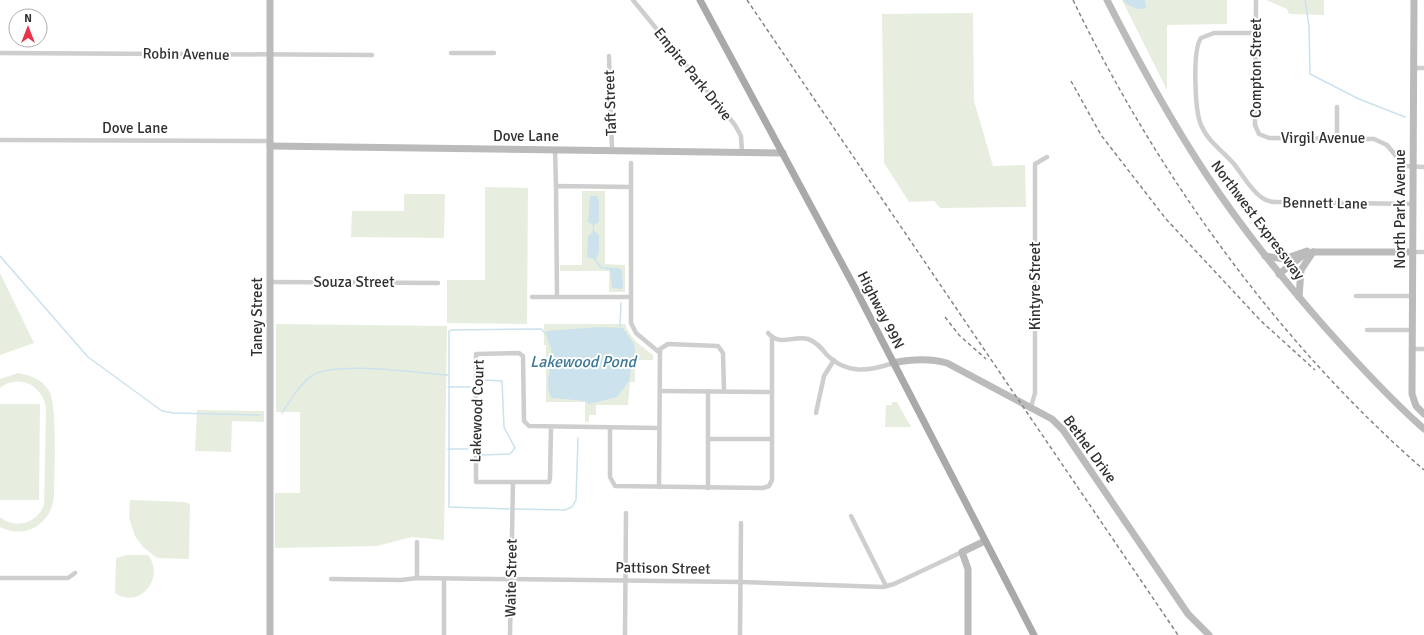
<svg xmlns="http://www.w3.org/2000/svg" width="1424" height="635" font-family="Signika,sans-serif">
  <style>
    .green { fill: #e8eedf }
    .water { fill: #cce2ed }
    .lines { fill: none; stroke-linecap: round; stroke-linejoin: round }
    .stream { stroke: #cce2ed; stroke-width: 1.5 }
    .street { stroke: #cecece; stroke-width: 4.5 }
    .secondary { stroke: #bbb; stroke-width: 7 }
    .primary { stroke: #a9a9a9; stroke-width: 7 }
    .rail { stroke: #868686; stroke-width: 1.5; stroke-dasharray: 4 3; stroke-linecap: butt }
    .labels { text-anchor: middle; stroke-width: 4; stroke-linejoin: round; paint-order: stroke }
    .street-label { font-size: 15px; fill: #313131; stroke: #fff }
    .water-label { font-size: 16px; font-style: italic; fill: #3d7895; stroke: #fff }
  </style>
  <rect width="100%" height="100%" fill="#fff"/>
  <g class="green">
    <path d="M1122,0H1227V24L1167,25V90Z"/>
    <path d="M1266,0H1324V15L1289,14L1287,9Z"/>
    <path d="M973,13L974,101L993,166L1025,165L1026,207L940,208L934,201L909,202L884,163L882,14Z"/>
    <path d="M485,187L528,188L527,324L447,323V280H485Z"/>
    <path d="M582,191H605V264L625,265V292H609V271H560V265H582Z"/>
    <path d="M404,194H445L444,238L351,237L352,211H404Z"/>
    <path d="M0,273L34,343L0,355Z"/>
    <path d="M276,324L447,326L444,540L412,537L377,546L275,548V493H300V412H276Z"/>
    <path d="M544,324H625C630,339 640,345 653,355V360H635V382H630L628,405H596V415H589V422H585V402H546V345H544Z"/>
    <path d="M18,373C31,375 43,380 49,391C58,407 54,475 54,496C52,524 25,540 0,527V517C16,530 37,523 44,505L46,409C44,386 19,373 0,388V379Z"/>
    <path d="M892,402H897L911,427H885L886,405H892Z"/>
    <path d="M0,404H40L39,500H0Z"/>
    <path d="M197,410L264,411V422L232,421L231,452L195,451Z"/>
    <path d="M130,500L184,502L190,504L189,559L157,558L143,547L135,536L129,518Z"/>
    <path d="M127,555H148C166,578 139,610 115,593L116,558Z"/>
  </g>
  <g class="water">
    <path d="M1123,0H1145L1146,8C1139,11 1127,6 1123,0Z"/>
    <path d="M590,196H597L599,200V222L594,225V231L599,235V252L596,260L602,267L618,268L622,270L623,287L621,289L612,288L610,270L600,268L594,259L587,257L588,236L592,233L593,225L588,222Z"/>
    <path d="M600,327L623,328L634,344L635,350L629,381L617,397L589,404L585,401L552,398C542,385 554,364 551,349C549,342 545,339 547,331Z"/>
  </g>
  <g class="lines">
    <g class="stream">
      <path d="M1305,0L1309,26L1310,74L1359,99L1405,117"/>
      <path d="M0,256L88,357L162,411L174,413L260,415"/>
      <path d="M620,327L621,303"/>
      <path d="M448,387H470"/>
      <path d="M282,413C290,401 300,383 313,375C339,361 416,373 448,375"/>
      <path d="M448,449H468"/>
      <path d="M482,455L510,454L515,448L504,427L502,381L485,380"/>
      <path d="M511,509L449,507V331L452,330L541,329L546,334"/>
      <path d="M515,509L565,510L572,507L576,500L578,438"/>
    </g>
    <g class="street">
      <path d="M633,0L735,125L741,136L742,152"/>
      <path d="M1256,1L1255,125L1259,134L1269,138L1374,139L1387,145L1404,166L1424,167"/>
      <path d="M1256,33H1214L1201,38C1192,50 1195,111 1201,125C1208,142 1222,150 1234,164C1242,174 1250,189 1261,197C1265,200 1270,202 1275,202L1413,204"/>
      <path d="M0,53L372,55"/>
      <path d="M451,53H494"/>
      <path d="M609,56L612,150"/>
      <path d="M1413,68H1424"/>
      <path d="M1337,107V138"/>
      <path d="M0,140L270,141"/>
      <path d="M555,149L556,186"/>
      <path d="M631,163V323L636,333L660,353"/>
      <path d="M1413,252H1424"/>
      <path d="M270,282L438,283"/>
      <path d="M1356,296H1412"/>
      <path d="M532,297H557"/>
      <path d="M630,297H557L556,186L631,187"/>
      <path d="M1367,330H1412"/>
      <path d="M768,333C780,347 793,335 808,339C817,342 822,349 827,355C847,375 870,371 893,363"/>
      <path d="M1412,349H1424"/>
      <path d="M660,391L772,392"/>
      <path d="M1031,407L1035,393V164L1047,157"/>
      <path d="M816,413L824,376L834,360"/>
      <path d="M551,427L550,478L549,482H476V354L519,353L523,356L524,421L529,426L659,428"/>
      <path d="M610,428V477L615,486L763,488L769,486L772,480V338"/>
      <path d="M708,439H772"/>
      <path d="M659,487L660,349L668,344L718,346L723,353L724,391"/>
      <path d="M708,488V391"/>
      <path d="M851,516L886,586"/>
      <path d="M0,578H68L75,573"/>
      <path d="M417,578V542"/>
      <path d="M331,579L401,580L417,578L741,582L883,587L894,584L962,552"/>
      <path d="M444,635V578"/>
      <path d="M510,635L513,483"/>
      <path d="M625,635L626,513"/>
      <path d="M740,635L741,523"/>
    </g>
    <g class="secondary">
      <path d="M1107,0C1137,59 1169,118 1206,174C1241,227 1281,277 1323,325C1355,361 1388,397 1424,429"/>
      <path d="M1414,0L1412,394L1416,406L1424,414"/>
      <path d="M270,146L783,153"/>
      <path d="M1265,256L1284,259L1307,251"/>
      <path d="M1279,274L1301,257L1313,252H1413"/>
      <path d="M1299,297L1301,270L1313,252"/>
      <path d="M893,363C912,359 929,358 947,363L1052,419L1063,430L1188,614L1209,635"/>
      <path d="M270,635V0"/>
      <path d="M968,635V569L962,552L985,541"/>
    </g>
    <path class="primary" d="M700,0L855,288L1034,635"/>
    <g class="rail">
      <path d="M747,0L1178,635"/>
      <path d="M1073,0C1157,174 1278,343 1424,470"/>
      <path d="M1071,81L1101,135L1166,219L1261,321L1315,370"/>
      <path d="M945,317L959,335L986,359"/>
    </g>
  </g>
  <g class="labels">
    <g class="street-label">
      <text transform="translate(186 54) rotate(1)" y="5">Robin Avenue</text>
      <text transform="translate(1256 68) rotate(-90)" y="5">Compton Street</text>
      <text transform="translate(693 74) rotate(51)" y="5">Empire Park Drive</text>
      <text transform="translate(610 103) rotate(-92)" y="5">Taft Street</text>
      <text x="135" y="133">Dove Lane</text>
      <text x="526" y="141">Dove Lane</text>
      <text x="1323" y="143">Virgil Avenue</text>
      <text transform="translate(1325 203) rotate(1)" y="5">Bennett Lane</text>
      <text transform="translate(1400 209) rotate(-90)" y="5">North Park Avenue</text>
      <text transform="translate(1258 220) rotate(53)" y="5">Northwest Expressway</text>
      <text x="354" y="287">Souza Street</text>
      <text transform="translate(1035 286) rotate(-90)" y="5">Kintyre Street</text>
      <text transform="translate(881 310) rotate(63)" y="5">Highway 99N</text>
      <text transform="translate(257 317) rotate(-90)" y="5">Taney Street</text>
      <text transform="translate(477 411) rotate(-88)" y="5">Lakewood Court</text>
      <text transform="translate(1090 449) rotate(54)" y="5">Bethel Drive</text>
      <text transform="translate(663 568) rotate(1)" y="5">Pattison Street</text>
      <text transform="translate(511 578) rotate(-89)" y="5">Waite Street</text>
    </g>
    <g class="water-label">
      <text x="583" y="367">Lakewood Pond</text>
    </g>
  </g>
  <g transform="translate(28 28)"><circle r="19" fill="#ffffff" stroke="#adadad"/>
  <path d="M0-3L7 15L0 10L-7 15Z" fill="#e7344a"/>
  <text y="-6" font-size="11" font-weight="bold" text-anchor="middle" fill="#313131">N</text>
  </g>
</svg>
